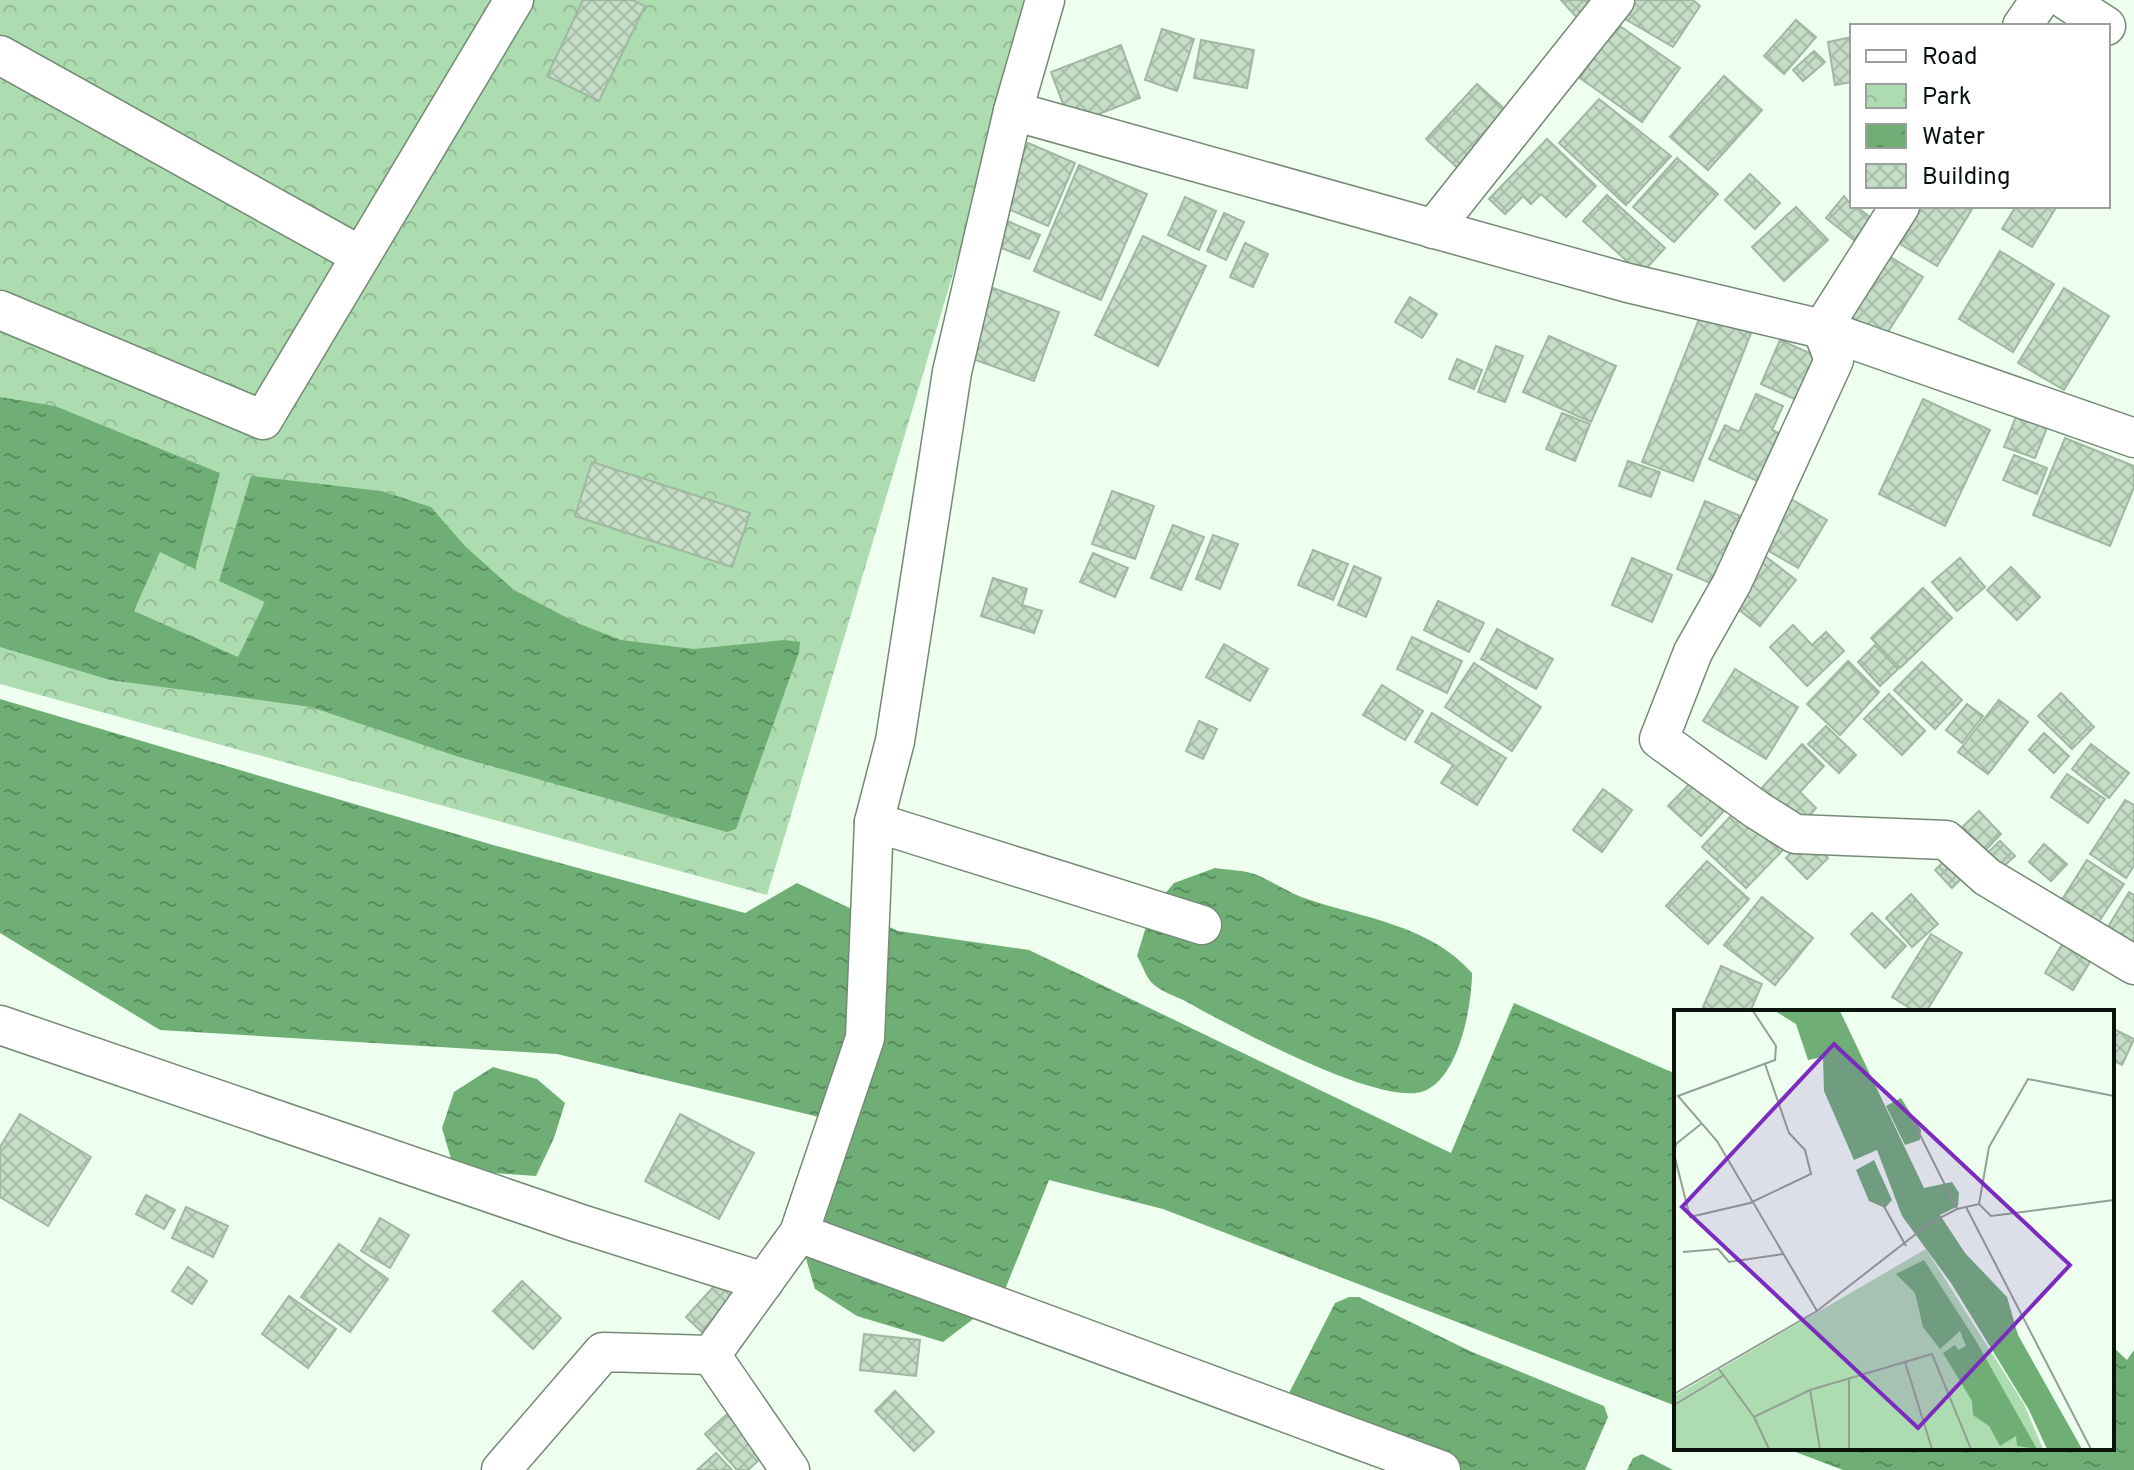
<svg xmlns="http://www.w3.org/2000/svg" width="2134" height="1470" font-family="Overpass,sans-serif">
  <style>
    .park { fill: url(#park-crowns) }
    .water { fill: url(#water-ripples) }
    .building { fill: url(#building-cross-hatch); stroke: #a0b8a2; stroke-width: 2 }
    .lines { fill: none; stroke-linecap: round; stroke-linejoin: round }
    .minor-casing { stroke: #748a75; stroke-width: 41 }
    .minor { stroke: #fff; stroke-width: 38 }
    .inset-road { fill: none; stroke: #93a094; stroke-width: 2 }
    .view { fill: #7b2cbf; fill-opacity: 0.15; stroke: #7b2cbf; stroke-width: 4 }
    .inset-edge { fill: none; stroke: #0a130b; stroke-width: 4 }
  </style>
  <defs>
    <pattern id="park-crowns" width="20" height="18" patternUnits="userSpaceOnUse" patternTransform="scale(2)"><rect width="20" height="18" fill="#addcb1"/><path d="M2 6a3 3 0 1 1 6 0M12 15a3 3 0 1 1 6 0" fill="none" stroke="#94bc97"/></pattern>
    <pattern id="water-ripples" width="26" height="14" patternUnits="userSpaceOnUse" patternTransform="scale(2)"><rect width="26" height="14" fill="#6faf76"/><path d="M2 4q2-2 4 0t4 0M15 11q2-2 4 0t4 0" fill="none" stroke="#598d5f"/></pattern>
    <pattern id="building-cross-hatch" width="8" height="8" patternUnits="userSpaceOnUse" patternTransform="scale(2)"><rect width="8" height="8" fill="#c5ddc6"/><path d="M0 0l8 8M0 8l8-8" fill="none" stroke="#a8bda9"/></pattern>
  </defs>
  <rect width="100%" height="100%" fill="#eefeef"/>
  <path class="park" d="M0,0H1035L767,895L0,684Z"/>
  <g class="water">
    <path d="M0,397L55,406L220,473L195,569L160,552L134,611L238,657L265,602L219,581L251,476L381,491L431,507L465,546L514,590L577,623L621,640L694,649L784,640L800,642L799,652L736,829L727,832L459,757L311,707L110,680L0,647Z"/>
    <path d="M0,699L493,845L745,913L797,883L898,931L1029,950L1451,1153L1514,1003L1676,1074V1406L1163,1209L1049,1180L1002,1297L943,1342L857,1316L815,1289L804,1252L856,1126L557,1054L160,1030L0,933Z"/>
    <path d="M1215,868C1228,870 1244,870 1257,875C1274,882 1289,893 1307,899C1363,918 1430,925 1472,973C1472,1006 1458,1088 1416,1093C1366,1099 1232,1027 1185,1001C1175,996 1160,991 1152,983C1146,977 1142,964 1137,956L1151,910L1174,883Z"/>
    <path d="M493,1067L537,1079L565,1103L554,1138L536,1176L494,1173L452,1162L442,1128L454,1092Z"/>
    <path d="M1349,1297H1359L1472,1352L1604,1406L1608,1417L1585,1470H1435L1406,1461H1357L1327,1450L1323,1439L1288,1395L1335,1303Z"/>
    <path d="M2112,1346L2127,1360L2134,1350V1470H1843L1785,1448H2112Z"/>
    <path d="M1642,1454L1673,1470H1627L1633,1458Z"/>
  </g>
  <g class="building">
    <path d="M583,0H632L645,6L599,101L547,76Z"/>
    <path d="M1561,0H1600L1580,21Z"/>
    <path d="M1616,0H1693L1700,6L1673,47L1608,9Z"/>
    <path d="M1796,20L1816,37L1784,74L1764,56Z"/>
    <path d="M1617,24L1680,68L1642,122L1580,78Z"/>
    <path d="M1162,29L1194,39L1177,91L1145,80Z"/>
    <path d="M1852,37V82L1835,85L1828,42Z"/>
    <path d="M1201,40L1254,50L1247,88L1194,78Z"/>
    <path d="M1121,45L1140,98L1071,125L1051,72Z"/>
    <path d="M1814,51L1825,62L1803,81L1793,70Z"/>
    <path d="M1724,76L1762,110L1708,170L1670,137Z"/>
    <path d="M1477,84L1509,113L1474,183L1426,139Z"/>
    <path d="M1599,99L1671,156L1626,205L1559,143Z"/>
    <path d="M1547,139L1596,186L1566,217L1541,194L1531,204L1523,196L1505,214L1489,199Z"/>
    <path d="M1028,143L1075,163L1048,226L1001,206Z"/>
    <path d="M1677,158L1718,194L1674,242L1633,207Z"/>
    <path d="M1079,165L1147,194L1101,300L1034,271Z"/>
    <path d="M1750,174L1780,203L1755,229L1725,200Z"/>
    <path d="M1607,195L1665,248L1641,274L1583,221Z"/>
    <path d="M1844,196L1852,206H1856L1871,218L1854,240L1826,218Z"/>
    <path d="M1185,197L1216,211L1199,250L1168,235Z"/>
    <path d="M1923,206H1974L1937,266L1900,244Z"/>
    <path d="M2016,206H2057L2032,247L2002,229Z"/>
    <path d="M1796,207L1828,240L1784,281L1752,247Z"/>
    <path d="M1224,213L1244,222L1226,260L1207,251Z"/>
    <path d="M1005,220L1040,235L1029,259L994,245Z"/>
    <path d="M1143,236L1206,266L1158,366L1095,335Z"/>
    <path d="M1245,243L1268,254L1253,287L1230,277Z"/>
    <path d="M2000,251L2054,284L2013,352L1959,319Z"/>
    <path d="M1884,253L1923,277L1884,338L1846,313Z"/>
    <path d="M993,288L1059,312L1034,381L967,357Z"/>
    <path d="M2064,288L2109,316L2064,390L2018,363Z"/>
    <path d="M1410,297L1437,314L1422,338L1395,322Z"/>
    <path d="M1701,314L1751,333L1693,481L1642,462Z"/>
    <path d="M1549,336L1616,366L1591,422L1523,392Z"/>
    <path d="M1780,340L1821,358L1801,402L1761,384Z"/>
    <path d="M1496,346L1523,356L1505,402L1478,392Z"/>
    <path d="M1457,359L1482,370L1474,389L1449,379Z"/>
    <path d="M1756,394L1783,406L1772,430L1788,437L1766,485L1709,459L1725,425L1739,432Z"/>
    <path d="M1923,399L1990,430L1945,526L1879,494Z"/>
    <path d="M1562,413L1590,424L1575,461L1546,449Z"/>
    <path d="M2017,414L2048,425L2035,458L2004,447Z"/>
    <path d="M2065,438L2134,466V487L2110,546L2033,515Z"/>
    <path d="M2014,455L2047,468L2037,494L2003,480Z"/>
    <path d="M1628,461L1660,472L1651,497L1619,486Z"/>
    <path d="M592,462L750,513L732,567L575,516Z"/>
    <path d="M1112,491L1154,506L1135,559L1092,544Z"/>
    <path d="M1791,499L1827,520L1798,568L1762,547Z"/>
    <path d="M1705,501L1750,520L1722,588L1677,569Z"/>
    <path d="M1173,525L1204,537L1181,590L1151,578Z"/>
    <path d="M1213,535L1238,544L1220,589L1196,579Z"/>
    <path d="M1313,550L1348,564L1333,600L1298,585Z"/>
    <path d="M1093,553L1128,568L1115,597L1080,582Z"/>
    <path d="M1765,556L1796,580L1760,626L1730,603Z"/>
    <path d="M1632,558L1672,575L1652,622L1612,605Z"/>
    <path d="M1960,558L1985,587L1957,611L1932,582Z"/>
    <path d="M1354,566L1381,578L1366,617L1338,605Z"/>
    <path d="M2011,567L2040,597L2017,620L1987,590Z"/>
    <path d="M993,578L1027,589L1022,605L1042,611L1034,633L981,616Z"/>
    <path d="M1923,588L1952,618L1900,668L1871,638Z"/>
    <path d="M1438,601L1484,623L1469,652L1424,630Z"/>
    <path d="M1793,625L1812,645L1826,632L1844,651L1807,686L1770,647Z"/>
    <path d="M1497,629L1553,659L1536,689L1481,659Z"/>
    <path d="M1412,637L1462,661L1447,693L1397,669Z"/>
    <path d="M1224,644L1268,669L1250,701L1206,677Z"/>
    <path d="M1875,645L1898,669L1880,686L1858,662Z"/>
    <path d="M1848,661L1879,692L1840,735L1807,704Z"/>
    <path d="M1922,662L1962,700L1935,729L1894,690Z"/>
    <path d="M1474,663L1541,707L1512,751L1445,707Z"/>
    <path d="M1735,669L1798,707L1766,759L1703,721Z"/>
    <path d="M1382,685L1423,711L1405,740L1363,715Z"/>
    <path d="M2061,693L2094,727L2072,749L2038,716Z"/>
    <path d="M1889,694L1925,731L1902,755L1864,719Z"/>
    <path d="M1999,700L2028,722L1988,774L1958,752Z"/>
    <path d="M1967,704L1983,716L1962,743L1946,730Z"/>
    <path d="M1432,713L1506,758L1477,805L1441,783L1453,765L1415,742Z"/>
    <path d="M1199,721L1217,729L1203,759L1186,751Z"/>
    <path d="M1826,726L1856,755L1839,773L1808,744Z"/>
    <path d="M2044,733L2069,756L2054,773L2029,750Z"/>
    <path d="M1802,744L1824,766L1800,792L1816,808L1798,829L1758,792Z"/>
    <path d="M2091,744L2129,773L2109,798L2072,769Z"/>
    <path d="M1699,774L1730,804L1701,836L1668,806Z"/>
    <path d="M2067,774L2105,799L2088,823L2051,797Z"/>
    <path d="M1603,789L1632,810L1602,852L1573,830Z"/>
    <path d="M2125,800L2134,805V866L2126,878L2090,854Z"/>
    <path d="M1743,803L1788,845L1746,888L1702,847Z"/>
    <path d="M1979,811L2001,834L1977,859L1954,835Z"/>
    <path d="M1806,838L1828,858L1807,879L1786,858Z"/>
    <path d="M2000,841L2015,856L1995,874L1981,859Z"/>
    <path d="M2044,844L2067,864L2051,881L2029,862Z"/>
    <path d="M1953,853L1970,870L1952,888L1935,870Z"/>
    <path d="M2087,860L2124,884L2094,929L2058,906Z"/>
    <path d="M1707,861L1749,899L1708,944L1666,906Z"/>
    <path d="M2129,892L2134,895V957L2102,937Z"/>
    <path d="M1911,894L1938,924L1912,947L1886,918Z"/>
    <path d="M1762,897L1813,938L1775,985L1724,945Z"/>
    <path d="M1872,913L1906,946L1885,968L1851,934Z"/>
    <path d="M2069,933L2097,950L2073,990L2045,973Z"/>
    <path d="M1931,934L1962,953L1926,1012H1916L1892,997Z"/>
    <path d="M1721,966L1762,984L1750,1012H1715L1703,1007Z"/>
    <path d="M2112,1028L2134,1039L2122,1065L2112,1060Z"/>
    <path d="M20,1114L91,1157L48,1226L0,1197V1147Z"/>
    <path d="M680,1114L754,1153L719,1219L645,1181Z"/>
    <path d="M146,1195L175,1210L164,1229L136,1214Z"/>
    <path d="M186,1207L228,1226L213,1257L172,1238Z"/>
    <path d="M380,1218L409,1235L390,1268L361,1251Z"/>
    <path d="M339,1244L388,1279L350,1332L301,1297Z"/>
    <path d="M188,1267L207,1281L192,1304L172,1291Z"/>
    <path d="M522,1281L561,1318L533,1349L493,1311Z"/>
    <path d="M717,1283L737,1302L706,1336L686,1317Z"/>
    <path d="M289,1296L336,1329L308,1368L262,1334Z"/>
    <path d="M864,1334L920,1340L916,1376L860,1370Z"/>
    <path d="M895,1391L934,1432L914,1451L875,1411Z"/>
    <path d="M733,1409L770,1450L748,1470H737L705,1434Z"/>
    <path d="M716,1453L732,1470H697Z"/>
  </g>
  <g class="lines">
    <defs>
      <g id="minor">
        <path d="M2066,0L2106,26"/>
        <path d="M2022,26L2040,0"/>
        <path d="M0,55L361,256"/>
        <path d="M1013,111L1628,283L1822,329L2134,438"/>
        <path d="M1900,206L1822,329L1834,360L1732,583L1693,652L1659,739L1757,810L1795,834L1946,840L1987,877L2134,965"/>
        <path d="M1433,229L1615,0"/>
        <path d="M0,310L263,420L514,0"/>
        <path d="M874,822L1202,925"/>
        <path d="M0,1025L578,1223L764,1282"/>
        <path d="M799,1233L1441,1470"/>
        <path d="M711,1355L790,1470"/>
        <path d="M501,1470L603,1352L711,1355L799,1233L865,1038L874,822L895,741L952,372L1013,111L1045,0"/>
      </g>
    </defs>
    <use href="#minor" class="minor-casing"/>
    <use href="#minor" class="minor"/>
  </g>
  <g transform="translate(1674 1010)">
    <rect width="440" height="440" fill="#eefeef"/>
    <path d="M252,239L350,394L369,439H0V386Z" fill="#addcb1"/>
    <path d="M101,1H166L250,178L278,172L285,183L284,196L266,205L291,243L333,287L344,325L408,439H373L355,400L277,273L228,206L203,140L180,150L150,81L149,47L134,50L122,14ZM227,88L247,120L246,130L231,135L212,96ZM200,150L218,190L211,198L195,191L182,160ZM250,250L302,331L363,439L343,436L342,426L326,436L315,416L299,405L298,391L269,343L281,335L284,340L292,336L286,321L266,339L249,317L241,283L222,264Z" fill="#6faf76"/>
    <path class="inset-road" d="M79,1L102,36L101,50L4,86L43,131L143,301M234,101L283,199M27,114L2,134L0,144L16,207L76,193L137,164L131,140L115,123L91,54M207,191L232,236M305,194L315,137L354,69L440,86M292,197L417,439M9,242L44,239L55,252L109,244M231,352L258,439M45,359L80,407L136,380L258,344L297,439M175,368V439M136,380L146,439M0,384L143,301L256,213L283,199L305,194L317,206L440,190M0,395L50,365M80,407L95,439"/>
    <path class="view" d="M160,34L396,255L244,418L8,197Z"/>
    <rect width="440" height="440" class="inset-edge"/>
  </g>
  <rect x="1850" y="24" width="260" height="184" fill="#ffffff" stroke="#9da19d" stroke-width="2"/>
  <rect x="1866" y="50" width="40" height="12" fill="#ffffff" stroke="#9da19d" stroke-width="2"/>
  <text x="1922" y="64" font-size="24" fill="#0a130b">Road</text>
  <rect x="1866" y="84" width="40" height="24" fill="url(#park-crowns)" stroke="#9da19d" stroke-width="2"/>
  <text x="1922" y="104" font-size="24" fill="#0a130b">Park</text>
  <rect x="1866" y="124" width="40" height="24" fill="url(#water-ripples)" stroke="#9da19d" stroke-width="2"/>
  <text x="1922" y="144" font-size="24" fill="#0a130b">Water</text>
  <rect x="1866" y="164" width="40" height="24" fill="url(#building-cross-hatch)" stroke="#9da19d" stroke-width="2"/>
  <text x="1922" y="184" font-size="24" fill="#0a130b">Building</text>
</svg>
